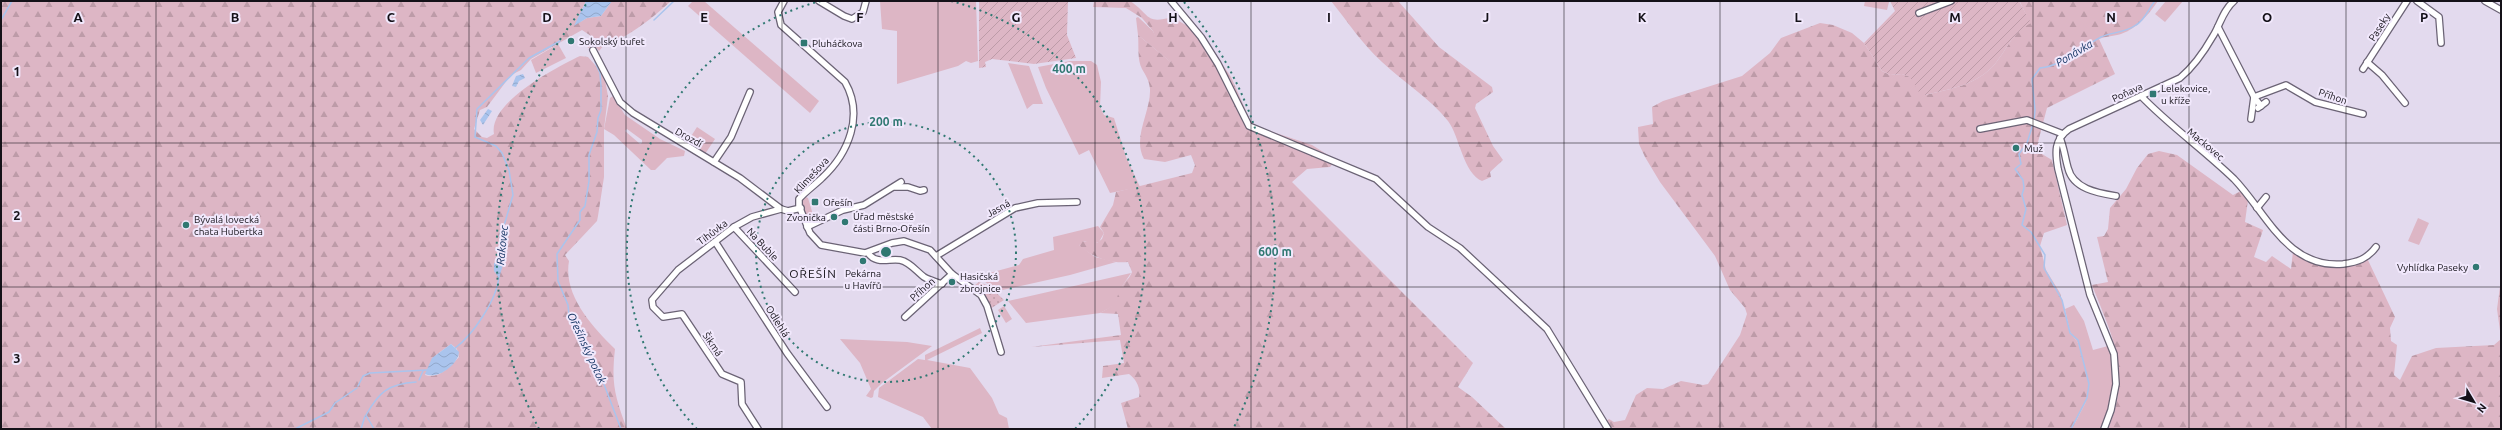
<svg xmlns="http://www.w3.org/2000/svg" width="2502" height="430" font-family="Ubuntu,sans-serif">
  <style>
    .grass { fill: #ddb6c5; fill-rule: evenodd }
    .forest { fill: url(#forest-firs); fill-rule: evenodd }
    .park { fill: url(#park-dots) }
    .garden { fill: url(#garden-furrows) }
    .water { fill: url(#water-waves) }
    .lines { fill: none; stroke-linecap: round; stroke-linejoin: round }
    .stream { stroke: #aac4ed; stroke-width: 1.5 }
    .minor-casing { stroke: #6b6375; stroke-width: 8 }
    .minor { stroke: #fff; stroke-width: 5.5 }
    .grid { fill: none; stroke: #141118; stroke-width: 1; stroke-opacity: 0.55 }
    .ring { fill: none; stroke: #307872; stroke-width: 2; stroke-dasharray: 2 4 }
    .poi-dot { fill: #307872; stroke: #f1e8fc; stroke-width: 1.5 }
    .labels { text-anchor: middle; stroke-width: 4; stroke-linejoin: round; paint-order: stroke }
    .street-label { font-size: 10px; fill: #141118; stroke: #f1e8fc }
    .poi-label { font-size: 10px; fill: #141118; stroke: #f1e8fc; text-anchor: start }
    .water-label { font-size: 11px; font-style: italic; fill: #0c2d5d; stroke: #f1e8fc }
    .quarter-label { font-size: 12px; letter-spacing: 1px; fill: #141118; stroke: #f1e8fc }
    .grid-label { font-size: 13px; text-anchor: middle; font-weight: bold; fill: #141118; stroke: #f1e8fc; stroke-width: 4; stroke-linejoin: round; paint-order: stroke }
    .centre { fill: #307872; stroke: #f1e8fc; stroke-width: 2 }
    .ring-label { font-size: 12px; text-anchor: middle; font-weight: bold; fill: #307872; stroke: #f1e8fc; stroke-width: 4; stroke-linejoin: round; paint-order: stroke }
  </style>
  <defs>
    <pattern id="forest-firs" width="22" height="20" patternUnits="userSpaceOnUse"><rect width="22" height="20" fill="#ddb6c5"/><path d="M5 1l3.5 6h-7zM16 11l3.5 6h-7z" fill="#bd9ba8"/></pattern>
    <pattern id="park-dots" width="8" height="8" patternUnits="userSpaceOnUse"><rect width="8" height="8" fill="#ddb6c5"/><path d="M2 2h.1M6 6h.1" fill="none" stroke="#bd9ba8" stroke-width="1.8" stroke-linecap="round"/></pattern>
    <pattern id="garden-furrows" width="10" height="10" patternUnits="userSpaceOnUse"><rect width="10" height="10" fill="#ddb6c5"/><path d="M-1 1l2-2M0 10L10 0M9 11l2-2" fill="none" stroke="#bd9ba8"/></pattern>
    <pattern id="water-waves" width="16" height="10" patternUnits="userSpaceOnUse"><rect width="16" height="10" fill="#aac4ed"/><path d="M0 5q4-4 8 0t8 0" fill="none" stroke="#91a7ca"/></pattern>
  </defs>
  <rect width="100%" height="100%" fill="#e3daee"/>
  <g class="grass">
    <path d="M693,1H704L819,101L810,113L688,6Z"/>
    <path d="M880,1H976L978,61L971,63L966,61L958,66L897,84V31L882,29Z"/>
    <path d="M1865,1L1889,2L1887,10L1864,6Z"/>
    <path d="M2166,1H2183L2165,22L2155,14Z"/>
    <path d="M1138,17L1153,31L1160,47L1173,64L1138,35L1136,18Z"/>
    <path d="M558,44L566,58L536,73L531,60Z"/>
    <path d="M1070,61H1091L1097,65L1101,82L1100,107L1104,115L1114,118L1126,157L1140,187L1110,193L1089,150L1079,155L1046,88L1038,67Z"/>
    <path d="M1008,63L1029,66L1043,104H1033L1027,109Z"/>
    <path d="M613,96L625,115L660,139L685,151L684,156L667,158L655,170H651L614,135L604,129L610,98ZM627,129L642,140V143L640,144L625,131Z"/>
    <path d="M697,127L715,139L705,154L689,144L688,141Z"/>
    <path d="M804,196L808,198L814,218L813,222L809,223L802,206Z"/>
    <path d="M2418,218L2429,223L2419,245L2408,241Z"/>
    <path d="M1098,226L1104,233L1099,242L1093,244L1084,241L1079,245L1095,257L1116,262L1070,275L998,291L981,279L982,275L1019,265L1023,259L1054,250L1053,237Z"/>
    <path d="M1131,273L1123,285L1115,305L1100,313L1026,323L1008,301Z"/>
    <path d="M2074,305L2084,321L2093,350L2108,346C2117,372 2112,405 2101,429H2072L2086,402L2078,343L2070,332L2065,309Z"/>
    <path d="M1004,306L1012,319L1006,323L998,310Z"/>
    <path d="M980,328L982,333L927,360L970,368L992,398L999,414L1007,418L1009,429H932L923,417L878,397L879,388L918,359L925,360V355Z"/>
    <path d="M840,339L907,342L932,346L882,383L874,391L873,397L871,398L866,396L871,389L860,363Z"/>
  </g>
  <g class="forest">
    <path d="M1,1H586L575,25L587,18L601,16L612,1H671C657,14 642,26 625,36C616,41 606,41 599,51L595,46L588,48L587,45L591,36L582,30L531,59L521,70L511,75L487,107L480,110L474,129L482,137L487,138L494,134C488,103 555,68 580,56L588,57L604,75L608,96L604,129V177L598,216L597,221L565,255L569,261C563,295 592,326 615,349C611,384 615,397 627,429H1ZM451,344L457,349L459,357C451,366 438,380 425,375L436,355Z"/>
    <path d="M1094,1H1130C1150,14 1145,25 1172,17L1203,35L1231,77L1251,122L1261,128L1312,145L1336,160L1330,167L1307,169L1292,182L1473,363L1458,387L1472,397L1506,429H1128L1121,403L1139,397C1141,388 1136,379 1129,374L1102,378L1103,366L1124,363L1120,340L1031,347L1121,335L1118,314L1100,313C1124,300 1111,304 1123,285C1126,280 1130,278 1132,272L1128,262C1111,264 1091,257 1079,245L1081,241L1097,243L1102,239L1104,233L1100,227L1113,205L1116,192L1192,173L1195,165L1191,155L1165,162L1144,159C1132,137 1151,112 1150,89C1149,80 1146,76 1142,69C1137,60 1139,45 1138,35L1172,63L1158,46L1153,31L1142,18L1126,8L1093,7Z"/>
    <path d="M1331,1H1398L1439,47L1492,87L1493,92L1476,104L1475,108L1493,146L1503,160L1490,172L1491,177L1482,181C1463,173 1460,137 1448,121C1430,98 1404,83 1382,62C1362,44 1348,22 1331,1Z"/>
    <path d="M2022,1H2158C2148,15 2138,28 2121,34C2114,36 2107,36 2099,39L2115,74L2047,108L2038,142L2042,154L2052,160L2067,225L2044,233L2040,246L2046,270L2060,293L2070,332L2078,343L2088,383L2086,402L2072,429H1603L1601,425L1609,419L1614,422L1625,420L1636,395L1647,388L1663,389L1681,381L1703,385L1708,384L1740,335L1747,314L1745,308L1730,290L1715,256L1660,182L1645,157L1639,144L1638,127L1653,124L1652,107L1663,101L1742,76L1770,53L1781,38L1820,23L1833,25L1852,33L1864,43L1882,71L1890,75L1902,74L1911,77L1925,95C1950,89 1977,85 1995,64C2008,48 2011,34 2030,23L2020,2Z"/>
    <path d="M2159,151L2177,155L2233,195L2241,191L2248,200L2245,222L2263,230L2254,257L2266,262L2272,256L2291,269L2293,251C2325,273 2331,268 2367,258L2395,317L2390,328L2391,341L2397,345L2394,375L2400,380L2412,356L2436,348L2494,345L2501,339V429H2108C2132,371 2113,339 2092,285L2108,282L2097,237L2104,236L2108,229L2110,208L2126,189L2137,168L2148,154Z"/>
    <path d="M2501,279V338L2497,309Z"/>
  </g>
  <path class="park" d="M979,282L989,286L1004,300L990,309L983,292L975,285Z"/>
  <g class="garden">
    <path d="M979,1H1068L1067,35L1076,58L1034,64L992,59L985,62L986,67L979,68Z"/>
    <path d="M1890,1H2019L2031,23C2011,34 2008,48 1995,64C1977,85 1950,89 1925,95L1920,94L1910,77L1902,74L1890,75L1882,71L1864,43L1895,11Z"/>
  </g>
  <g class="water">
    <path d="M586,1H612L601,16L587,18L574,26Z"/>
    <path d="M523,74L525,78L519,81L516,87L512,86L516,76Z"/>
    <path d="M488,109L492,111L483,125L480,120Z"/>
    <path d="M502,227L505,228L506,233L501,243L499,236Z"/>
    <path d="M498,262L503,265L499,278L494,271V263Z"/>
    <path d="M451,344L459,352C458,365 437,380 425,374L432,358Z"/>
  </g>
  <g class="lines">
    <g class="stream">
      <path d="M1,20L12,1"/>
      <path d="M654,20L674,1"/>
      <path d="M595,62L600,73L601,86V110L598,118L597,132L589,155V181L585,206L580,212V220L557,254L558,281L568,305L569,315L594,358L621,429"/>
      <path d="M2034,121L2035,110L2032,79L2040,68C2062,66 2082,47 2101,37C2112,32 2125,33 2136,25C2145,20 2148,9 2155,1"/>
      <path d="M2033,124L2027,143L2019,154L2021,164L2015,169L2023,180L2024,188L2022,195L2026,209L2022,225L2031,232L2045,255L2044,268L2062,300L2070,333L2078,340L2089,384L2087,398L2071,429"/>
      <path d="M503,229L513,195L509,170L502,153L496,146L475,137L477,109L529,58L560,41"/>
      <path d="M501,262L503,249L501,241"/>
      <path d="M454,349C473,335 497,300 499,276"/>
      <path d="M419,380L423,371"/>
      <path d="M358,386L363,376L370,373L427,370"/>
      <path d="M295,429L329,412L335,403L357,388"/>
      <path d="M361,429L365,416"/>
      <path d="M374,429L366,415C379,392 388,384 416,382"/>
    </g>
    <defs>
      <g id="minor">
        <path d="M784,1L778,12L781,25L845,82C864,115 849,153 822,178C815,185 806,191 799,199V206L810,233L821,245L865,253L892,243L904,241L930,250L952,274L981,295L987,306L1001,352"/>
        <path d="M819,1L844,16L852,19L863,12L866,1"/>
        <path d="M1171,1L1201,37L1218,64L1249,126L1376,179L1428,227L1460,248L1547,329L1608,429"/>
        <path d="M2417,1L2439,17L2441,43"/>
        <path d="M2485,1L2501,10"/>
        <path d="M1919,13L1951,1"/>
        <path d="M2218,27L2254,97L2261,106"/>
        <path d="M593,50L620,102L633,113L740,178L781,209L788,211L801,208"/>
        <path d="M2367,62L2382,75L2405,103"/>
        <path d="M2363,69L2407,1"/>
        <path d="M2141,96C2170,126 2204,150 2234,179C2266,212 2287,269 2343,264C2358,262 2367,259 2376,247"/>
        <path d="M2254,97L2286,85L2315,102L2363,114"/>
        <path d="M2258,108L2266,102"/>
        <path d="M2251,119L2254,97"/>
        <path d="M1980,129L2027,120L2063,134"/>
        <path d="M2060,138C2064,147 2065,158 2068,168C2073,189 2098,193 2116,196"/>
        <path d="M714,162L731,137L750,92"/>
        <path d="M895,187H908L920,191L924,190"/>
        <path d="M2257,208L2266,197"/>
        <path d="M734,227L795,292"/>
        <path d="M807,227L843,210L864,205L901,182"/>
        <path d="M716,243L787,353L827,407"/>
        <path d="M868,253C876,265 890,258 900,260C910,262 916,271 924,277C929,280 936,282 942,284"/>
        <path d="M936,256L1015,208L1038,203L1077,202"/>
        <path d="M905,317L952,274"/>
        <path d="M758,429L742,404L741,382L722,374L682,314L663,317L653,307L652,300L678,270L734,227L752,217L781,209"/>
        <path d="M2104,429L2111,410L2116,384L2114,354L2090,295L2058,169C2055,152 2054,140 2069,129L2180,78C2192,68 2205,50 2213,36C2220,25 2223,10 2234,1"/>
      </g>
    </defs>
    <use href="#minor" class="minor-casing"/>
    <use href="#minor" class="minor"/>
  </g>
  <path class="grid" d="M156,1V429M313,1V429M469,1V429M626,1V429M782,1V429M938,1V429M1095,1V429M1251,1V429M1407,1V429M1564,1V429M1720,1V429M1876,1V429M2033,1V429M2189,1V429M2346,1V429M1,143H2501M1,287H2501"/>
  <g class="ring">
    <circle cx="886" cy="252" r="130"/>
    <path d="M697 429A259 259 0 0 1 821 1M951 1A259 259 0 0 1 1075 429"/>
    <path d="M539 429A389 389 0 0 1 588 2M1184 2A389 389 0 0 1 1233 429"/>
  </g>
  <g class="poi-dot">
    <circle cx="571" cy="41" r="4"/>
    <rect x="800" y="39" width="8" height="8" rx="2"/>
    <rect x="2149" y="90" width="8" height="8" rx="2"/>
    <circle cx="2016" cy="148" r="4"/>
    <rect x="811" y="198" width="8" height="8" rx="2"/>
    <circle cx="834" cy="217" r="4"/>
    <circle cx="845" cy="222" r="4"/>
    <circle cx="186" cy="225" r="4"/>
    <circle cx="863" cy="261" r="4"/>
    <circle cx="2476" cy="267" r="4"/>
    <circle cx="952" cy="282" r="4"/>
  </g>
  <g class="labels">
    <g class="street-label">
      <text transform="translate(2379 27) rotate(-57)" y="4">Paseky</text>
      <text transform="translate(2127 92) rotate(-25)" y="4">Poňava</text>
      <text transform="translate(2333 96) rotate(19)" y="4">Příhon</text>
      <text transform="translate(689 137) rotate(29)" y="4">Drozdí</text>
      <text transform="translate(2206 144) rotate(40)" y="4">Mackovec</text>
      <text transform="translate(811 175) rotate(-47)" y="4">Klimešova</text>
      <text transform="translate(998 208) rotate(-29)" y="4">Jasná</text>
      <text transform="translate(712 232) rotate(-37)" y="4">Tihůvka</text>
      <text transform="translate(763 244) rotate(47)" y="4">Na Buble</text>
      <text transform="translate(922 289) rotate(-42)" y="4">Příhon</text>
      <text transform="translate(778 321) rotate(58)" y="4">Odlehlá</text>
      <text transform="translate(713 344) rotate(56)" y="4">Šikmá</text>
    </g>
    <g class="poi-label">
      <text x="579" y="45">Sokolský bufet</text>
      <text x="812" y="47">Pluháčkova</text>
      <text x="2161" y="92">Lelekovice,<tspan x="2161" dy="12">u kříže</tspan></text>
      <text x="2024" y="152">Muž</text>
      <text x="823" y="206">Ořešín</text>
      <text x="853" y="220">Úřad městské<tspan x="853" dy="12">části Brno-Ořešín</tspan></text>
      <text x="826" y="221" text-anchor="end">Zvonička</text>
      <text x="194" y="223">Bývalá lovecká<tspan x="194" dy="12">chata Hubertka</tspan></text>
      <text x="2468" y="271" text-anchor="end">Vyhlídka Paseky</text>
      <text x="863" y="277" text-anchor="middle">Pekárna<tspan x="863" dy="12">u Havířů</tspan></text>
      <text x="960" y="280">Hasičská<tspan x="960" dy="12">zbrojnice</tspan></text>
    </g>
    <g class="water-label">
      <text transform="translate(2074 53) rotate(-31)" y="4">Ponávka</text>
      <text transform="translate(502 245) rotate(-84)" y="4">Rakovec</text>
      <text transform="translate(587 348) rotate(65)" y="4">Ořešínský potok</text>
    </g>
    <g class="quarter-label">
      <text x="813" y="278">OŘEŠÍN</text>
    </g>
  </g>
  <g class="grid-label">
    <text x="78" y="22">A</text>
    <text x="235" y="22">B</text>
    <text x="391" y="22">C</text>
    <text x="547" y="22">D</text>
    <text x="704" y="22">E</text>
    <text x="860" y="22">F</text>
    <text x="1016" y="22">G</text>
    <text x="1173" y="22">H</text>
    <text x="1329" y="22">I</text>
    <text x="1486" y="22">J</text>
    <text x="1642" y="22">K</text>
    <text x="1798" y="22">L</text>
    <text x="1955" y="22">M</text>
    <text x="2111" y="22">N</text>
    <text x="2267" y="22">O</text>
    <text x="2424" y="22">P</text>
    <text x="17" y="76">1</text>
    <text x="17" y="220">2</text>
    <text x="17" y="363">3</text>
  </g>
  <circle cx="886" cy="252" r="6" class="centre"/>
  <g class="ring-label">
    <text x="1069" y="73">400 m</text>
    <text x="886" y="126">200 m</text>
    <text x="1275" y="256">600 m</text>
  </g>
  <rect width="2502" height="430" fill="none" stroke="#141118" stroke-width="4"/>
  <g transform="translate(2474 402) rotate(128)" stroke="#f1e8fc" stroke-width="3" paint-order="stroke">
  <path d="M0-3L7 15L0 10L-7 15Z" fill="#141118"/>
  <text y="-6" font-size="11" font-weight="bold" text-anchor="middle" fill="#141118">N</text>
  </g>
</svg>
